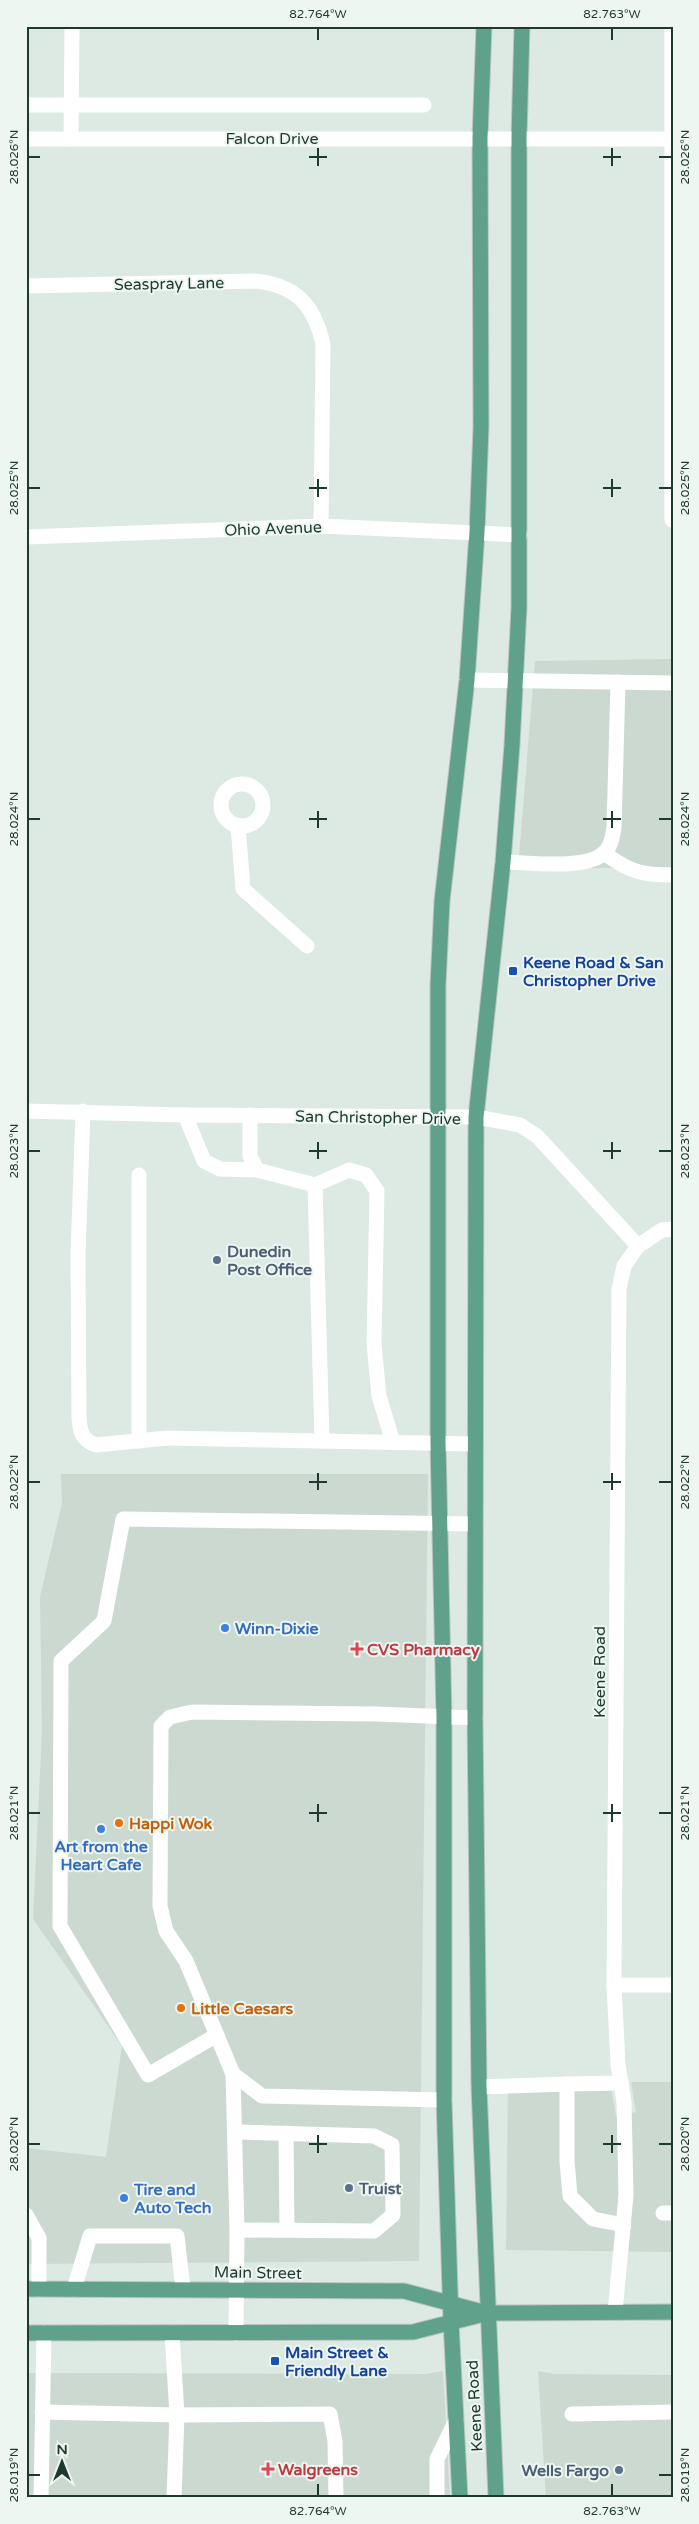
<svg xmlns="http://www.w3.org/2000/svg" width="699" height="2524" font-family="'Varela Round',sans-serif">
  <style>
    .built { fill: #cbd9d1 }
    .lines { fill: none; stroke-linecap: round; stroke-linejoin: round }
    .major-casing { stroke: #bcc4c1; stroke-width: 17 }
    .minor { stroke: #fff; stroke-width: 15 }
    .major { stroke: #5fa18b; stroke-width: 15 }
    .ticks { fill: none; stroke: #1e3930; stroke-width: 2 }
    .transit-dot { fill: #1a4fb4; stroke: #edf6f1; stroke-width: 2 }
    .service-dot { fill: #5c6f8a; stroke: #edf6f1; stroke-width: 2 }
    .shop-dot { fill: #3f7fe0; stroke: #edf6f1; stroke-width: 2 }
    .health-dot { fill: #e0444e; stroke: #edf6f1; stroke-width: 2 }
    .food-dot { fill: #e8710a; stroke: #edf6f1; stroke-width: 2 }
    .labels { text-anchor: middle; stroke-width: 4; stroke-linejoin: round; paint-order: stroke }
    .street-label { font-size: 16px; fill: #1e3930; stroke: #edf6f1 }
    .transit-label { font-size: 16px; font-weight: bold; fill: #164399; stroke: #edf6f1; text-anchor: start }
    .service-label { font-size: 16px; font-weight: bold; fill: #4e5e75; stroke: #edf6f1; text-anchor: start }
    .shop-label { font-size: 16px; font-weight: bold; fill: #366cbe; stroke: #edf6f1; text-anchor: start }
    .health-label { font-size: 16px; font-weight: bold; fill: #be3a42; stroke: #edf6f1; text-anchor: start }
    .food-label { font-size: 16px; font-weight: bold; fill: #c56008; stroke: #edf6f1; text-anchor: start }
    .neatline { fill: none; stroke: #1e3930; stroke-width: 2 }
    .ticks-label { font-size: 12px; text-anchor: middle; fill: #1e3930 }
  </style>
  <rect width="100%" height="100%" fill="#dde9e3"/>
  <g class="built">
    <path d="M673,659V867L518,869L535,661Z"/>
    <path d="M61,1474H428L419,2261L26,2264V2148L106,2157L122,2046L33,1919L42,1731L40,1597L62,1503Z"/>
    <path d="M508,2082H610L616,2116L636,2112L631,2082H673V2252L506,2250Z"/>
    <path d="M443,2371L450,2498H26V2373L426,2374Z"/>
    <path d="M538,2371L555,2374L673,2375V2498H546Z"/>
  </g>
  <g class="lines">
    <defs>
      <g id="major">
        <path d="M26,2289L404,2291L486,2313"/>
        <path d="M26,2333L413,2332L488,2313L673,2312"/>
        <path d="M460,2498L451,2322L444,2100V1717L438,1443V985L442,901L467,680L477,532L481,427L480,138L484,26"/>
        <path d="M496,2498L479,2087L475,1718L476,1117L503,862L512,745L519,608V138L522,26"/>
      </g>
    </defs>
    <use href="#major" class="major-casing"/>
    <g class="minor">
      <path d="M672,30V520"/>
      <path d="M26,105H424"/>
      <path d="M26,139H673"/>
      <path d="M71,139L72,26"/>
      <path d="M26,286L255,281C296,285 314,305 323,344L321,526"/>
      <path d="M26,537L321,526L520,535"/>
      <path d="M467,680L673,683"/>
      <circle cx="242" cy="805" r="21"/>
      <path d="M238,825L243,889L307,946"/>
      <path d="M604,853C630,872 641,875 673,875"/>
      <path d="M503,862C528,862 587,871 605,852C612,845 612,837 614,828L618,682"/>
      <path d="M26,1111L185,1115L476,1117L520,1125L537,1136L638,1246L662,1230L673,1229"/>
      <path d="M83,1111L78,1255L79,1418C80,1432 82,1440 96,1445L167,1438L474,1444"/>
      <path d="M185,1115L204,1161L220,1169L257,1170L315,1185"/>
      <path d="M250,1115V1156L257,1170"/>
      <path d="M139,1441V1175"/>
      <path d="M322,1441L315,1185L349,1170L366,1175L377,1191L374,1344L379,1396L393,1442"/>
      <path d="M614,1985H673"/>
      <path d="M217,2035L148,2075L60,1926L61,1661L104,1621L123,1519L475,1524"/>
      <path d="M233,2074L237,2230L236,2333"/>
      <path d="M621,2083L567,2084V2161L570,2196L593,2219L624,2225"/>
      <path d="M479,2087L567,2084"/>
      <path d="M444,2100L262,2096L233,2074L186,1961L166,1931L160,1906L161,1726L170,1717L192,1712L377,1714L475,1718"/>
      <path d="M236,2132L374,2136L392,2145L393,2215L374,2231L237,2230"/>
      <path d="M286,2133L287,2230"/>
      <path d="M663,2213H673"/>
      <path d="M26,2215L39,2238V2289"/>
      <path d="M74,2289L90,2236H177L183,2289"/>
      <path d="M615,2312L626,2195L624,2102L618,2064L614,1985L619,1289L624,1266L638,1246"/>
      <path d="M172,2333L177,2415L174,2498"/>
      <path d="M42,2412L177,2415L330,2414L335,2441L336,2498"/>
      <path d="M572,2414L673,2412"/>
      <path d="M41,2498L44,2333"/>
      <path d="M437,2498V2459L456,2420"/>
    </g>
    <use href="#major" class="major"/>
  </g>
  <path class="ticks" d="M318,28V40M612,28V40M318,148V166M612,148V166M28,157H40M309,157H327M603,157H621M659,157H672M318,479V497M612,479V497M28,488H40M309,488H327M603,488H621M659,488H672M318,811V828M612,811V828M28,819H40M309,819H327M603,819H621M659,819H672M318,1142V1159M612,1142V1159M28,1151H40M309,1151H327M603,1151H621M659,1151H672M318,1473V1490M612,1473V1490M28,1482H40M309,1482H327M603,1482H621M659,1482H672M318,1804V1822M612,1804V1822M28,1813H40M309,1813H327M603,1813H621M659,1813H672M318,2135V2153M612,2135V2153M28,2144H40M309,2144H327M603,2144H621M659,2144H672M28,2475H40M659,2475H672M318,2484V2496M612,2484V2496"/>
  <g class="transit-dot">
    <rect x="508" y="966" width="10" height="10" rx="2.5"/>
    <rect x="270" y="2356" width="10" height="10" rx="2.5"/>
  </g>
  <g class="service-dot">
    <circle cx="217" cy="1260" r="5"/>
    <circle cx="349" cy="2188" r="5"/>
    <circle cx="619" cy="2470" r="5"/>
  </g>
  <g class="shop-dot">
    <circle cx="225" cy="1628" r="5"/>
    <circle cx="101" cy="1829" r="5"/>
    <circle cx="124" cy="2198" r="5"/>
  </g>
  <g class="health-dot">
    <path d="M354.5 1641.5h5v5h5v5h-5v5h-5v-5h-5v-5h5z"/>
    <path d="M265.5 2461.5h5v5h5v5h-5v5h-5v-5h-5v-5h5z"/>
  </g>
  <g class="food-dot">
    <circle cx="119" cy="1823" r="5"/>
    <circle cx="181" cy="2008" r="5"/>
  </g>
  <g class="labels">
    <g class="street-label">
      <text x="272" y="144">Falcon Drive</text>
      <text transform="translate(169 283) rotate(-1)" y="6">Seaspray Lane</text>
      <text transform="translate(273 528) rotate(-2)" y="6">Ohio Avenue</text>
      <text transform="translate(378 1117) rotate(1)" y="6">San Christopher Drive</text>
      <text transform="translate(599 1672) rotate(-90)" y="6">Keene Road</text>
      <text transform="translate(258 2272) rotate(1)" y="6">Main Street</text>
      <text transform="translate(474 2406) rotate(-93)" y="6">Keene Road</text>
    </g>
    <g class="transit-label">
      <text x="523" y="968">Keene Road &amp; San<tspan x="523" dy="18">Christopher Drive</tspan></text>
      <text x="285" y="2358">Main Street &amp;<tspan x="285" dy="18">Friendly Lane</tspan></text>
    </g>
    <g class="service-label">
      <text x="227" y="1257">Dunedin<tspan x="227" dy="18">Post Office</tspan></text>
      <text x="359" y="2194">Truist</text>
      <text x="609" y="2476" text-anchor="end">Wells Fargo</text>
    </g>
    <g class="shop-label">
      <text x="235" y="1634">Winn-Dixie</text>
      <text x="101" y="1852" text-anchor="middle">Art from the<tspan x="101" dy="18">Heart Cafe</tspan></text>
      <text x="134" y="2195">Tire and<tspan x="134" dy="18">Auto Tech</tspan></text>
    </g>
    <g class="health-label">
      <text x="367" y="1655">CVS Pharmacy</text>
      <text x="278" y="2475">Walgreens</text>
    </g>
    <g class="food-label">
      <text x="129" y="1829">Happi Wok</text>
      <text x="191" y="2014">Little Caesars</text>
    </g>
  </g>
  <rect width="699" height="2524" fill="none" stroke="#edf6f1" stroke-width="55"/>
  <g transform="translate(62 2462)" stroke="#edf6f1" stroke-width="4" paint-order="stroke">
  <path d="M0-4L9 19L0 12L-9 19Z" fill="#1e3930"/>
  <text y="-8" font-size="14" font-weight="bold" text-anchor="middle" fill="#1e3930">N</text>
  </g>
  <rect x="28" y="28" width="644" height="2468" class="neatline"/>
  <g class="ticks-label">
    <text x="318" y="18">82.764°W</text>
    <text x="612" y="18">82.763°W</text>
    <text transform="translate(14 157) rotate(-90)" y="4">28.026°N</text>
    <text transform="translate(685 157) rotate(-90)" y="4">28.026°N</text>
    <text transform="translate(14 488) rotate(-90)" y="4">28.025°N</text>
    <text transform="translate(685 488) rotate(-90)" y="4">28.025°N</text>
    <text transform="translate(14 819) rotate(-90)" y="4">28.024°N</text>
    <text transform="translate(685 819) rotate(-90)" y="4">28.024°N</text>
    <text transform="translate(14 1151) rotate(-90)" y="4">28.023°N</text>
    <text transform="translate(685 1151) rotate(-90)" y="4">28.023°N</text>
    <text transform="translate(14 1482) rotate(-90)" y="4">28.022°N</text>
    <text transform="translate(685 1482) rotate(-90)" y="4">28.022°N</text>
    <text transform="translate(14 1813) rotate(-90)" y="4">28.021°N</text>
    <text transform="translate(685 1813) rotate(-90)" y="4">28.021°N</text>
    <text transform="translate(14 2144) rotate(-90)" y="4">28.020°N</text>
    <text transform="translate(685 2144) rotate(-90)" y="4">28.020°N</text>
    <text transform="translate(14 2475) rotate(-90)" y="4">28.019°N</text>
    <text transform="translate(685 2475) rotate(-90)" y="4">28.019°N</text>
    <text x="318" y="2515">82.764°W</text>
    <text x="612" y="2515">82.763°W</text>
  </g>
</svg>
